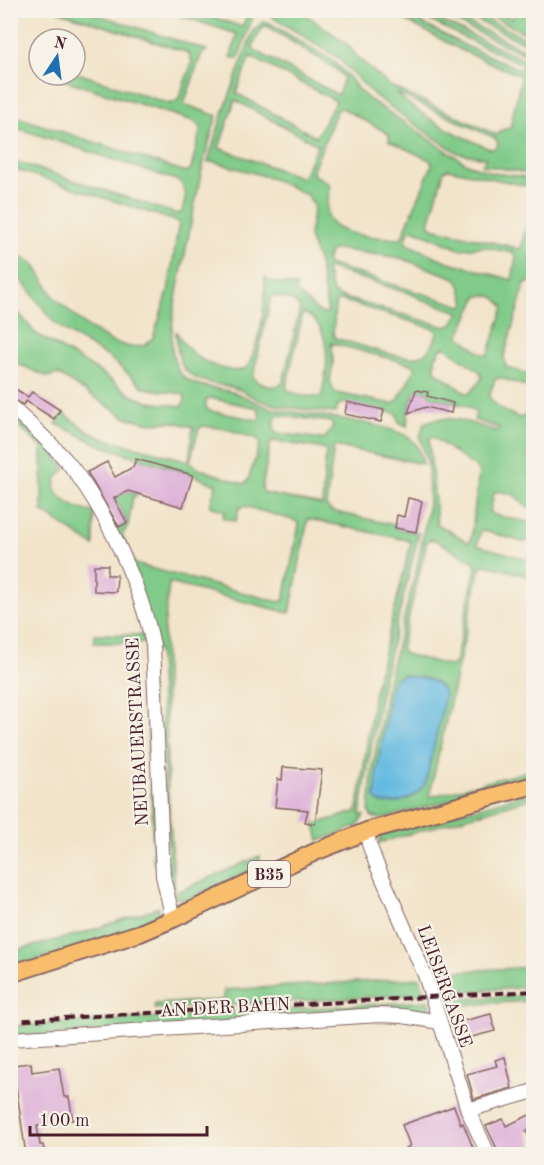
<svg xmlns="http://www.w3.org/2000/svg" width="544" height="1165" font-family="'Old Standard TT',serif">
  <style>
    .green { fill: #80cb89; stroke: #65755a; stroke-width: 1.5; fill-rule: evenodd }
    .water { fill: #65bae1; stroke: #586c86; stroke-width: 1.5 }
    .building { fill: #ddaed8 }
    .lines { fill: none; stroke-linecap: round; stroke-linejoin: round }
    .minor-casing { stroke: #856463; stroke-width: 16 }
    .major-casing { stroke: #856463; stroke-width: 20 }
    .minor { stroke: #fff; stroke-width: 14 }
    .major { stroke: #f9be6d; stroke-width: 16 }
    .rail { stroke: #4a1f2b; stroke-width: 4; stroke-dasharray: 9 4.5; stroke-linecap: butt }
    .labels { text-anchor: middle; stroke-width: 4.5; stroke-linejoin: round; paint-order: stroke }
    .shield { fill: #f7f3e8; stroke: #7e5f64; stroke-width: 1.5 }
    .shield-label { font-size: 16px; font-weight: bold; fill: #4a1f2b }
    .street-label { font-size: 18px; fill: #4a1f2b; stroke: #f7f3e8 }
  </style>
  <rect width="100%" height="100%" fill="#f7f3e8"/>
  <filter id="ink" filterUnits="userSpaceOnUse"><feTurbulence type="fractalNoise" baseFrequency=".0167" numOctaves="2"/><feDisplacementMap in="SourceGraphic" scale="12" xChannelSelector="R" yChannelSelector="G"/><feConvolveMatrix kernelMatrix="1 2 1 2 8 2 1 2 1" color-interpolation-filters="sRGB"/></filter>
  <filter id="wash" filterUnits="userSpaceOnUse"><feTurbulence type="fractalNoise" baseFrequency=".008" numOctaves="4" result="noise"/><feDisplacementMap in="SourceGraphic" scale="24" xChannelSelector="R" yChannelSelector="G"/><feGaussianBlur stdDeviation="1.35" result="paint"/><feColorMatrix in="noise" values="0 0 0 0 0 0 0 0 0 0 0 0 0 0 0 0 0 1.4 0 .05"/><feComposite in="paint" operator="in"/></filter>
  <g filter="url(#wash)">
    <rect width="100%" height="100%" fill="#f2e4ca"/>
    <g class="green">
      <path d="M57,11H86L207,50L201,55L184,104L217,116C202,161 194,208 185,254C180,279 173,305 172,331C171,342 172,356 177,367C185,388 214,387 232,392C247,396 259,406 274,409C303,415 399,421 415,443C420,449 421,457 423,464L334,446L326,506L331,511L395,525V528L419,533L382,684L360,815H364L358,826L319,841L315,824L355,812L358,808L374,693L411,543L407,540L308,519L290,613L169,583L164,630L168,791L175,893L260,856L259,867L186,900L177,899L169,875L159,654L115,530L127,522L114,498L128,491L138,494L133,497L128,526L122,535L135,564L279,602L284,600L299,525L296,521L244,506L239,508L236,521L223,518L225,511L210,506L216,485L193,475L102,446L56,424L63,413L86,430L101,438L189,461L193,427L174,422L150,423L125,417L58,374L48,377L11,361L12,335L10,302L35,333L100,372L131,395L148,402L181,406L184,403L185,397L183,394L149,389L142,386L110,358L66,332L53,321L19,277L10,271L11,250L34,264L54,297L87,327L110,341L130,347L143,346L153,338L168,292L179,222L11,168V160L177,214L182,212C185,199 189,191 179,181L11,126V115L186,172L191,169L201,128L193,121L48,75H75V72L170,104L178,100L192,63L190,56L186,52ZM210,398L258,408L260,417L258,420L210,411L206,408V400ZM279,415L331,422L333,426L326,437L322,439L276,433L274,428L275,419ZM203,426L226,429L258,439L260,444L248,480L244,484L197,468L190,461L199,428ZM273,441L326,449L322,505L264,493L262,488L270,444Z"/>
      <path d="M165,11H195L242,27L249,11H253L254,13L238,59L231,57L237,34Z"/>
      <path d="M263,11H301L347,44L358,58L390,86L497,135L502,130L510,128L521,79L519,75L463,51L388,11H398L466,46L521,70L522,64L469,40L411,11H421L524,60L526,55L433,11H445L533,54L534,126L529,148L530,154L533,155V174L482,165L486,158L458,153L427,133L375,96L337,57ZM396,93L495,138L498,143L496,148L490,149C456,134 424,119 396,93Z"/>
      <path d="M457,11H471L527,39L529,35L482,11H498L512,19L515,14L508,11H533V47Z"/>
      <path d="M263,22H268L333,61L351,79L358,90L370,100L467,164L493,173L533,178V190L532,187L448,169L444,171L429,223L432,228L521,249L533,197V282L525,283L504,357L506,367L533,376V447L526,456L533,465V508H529L514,495L498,491L494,493L490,511L494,515L533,523V540L523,542L481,530L477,545L533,561V577L485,565L480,568L429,797L533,770V778L381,819L372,817L369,812L372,772L387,685L417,567L429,504L428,464L420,437L424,423C448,412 473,424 497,431L499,428L474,420L476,413L467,406L430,397L428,392L417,390C409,401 408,413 407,426L399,422L397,414L347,402L338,405L336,413C311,410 283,409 259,400C250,396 243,390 234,388C219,384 197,383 186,371C177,361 177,344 176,331C184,347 196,358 212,365C220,368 237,373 244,369C249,367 251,359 253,354C263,328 265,304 265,277L269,281L297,286L296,292C306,299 313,310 324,314L328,312L319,264L309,237L314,205L307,195L268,177L214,162H208L221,119L253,31ZM267,26L336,69L344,78L338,95L254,50L253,45L263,27ZM250,56L336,101L316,137L236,93ZM235,100L318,145L302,178L219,148ZM342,108L389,134V141L430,160L432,165L402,237L399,239C381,237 337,237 329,219C325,211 329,195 330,187L328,183L313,174V170L337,110ZM413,229L459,249L485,247L513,253L516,257L512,280L446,261L407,244L406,240L409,230ZM337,249L400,258L455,278L460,285L465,303L462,306L328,264L326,259L331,251ZM328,268L414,295L420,299L459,312L453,324L446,327L338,296L333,293L326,270ZM485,295L494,297L504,307L488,355L482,354L459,336C464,322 472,311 477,297ZM271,296C282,298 293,298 300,308L283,383C274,389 259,386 253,377ZM341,300L435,329L437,334C434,345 428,355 415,357C396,359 355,343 335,338L333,333C335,322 333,313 336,302ZM303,313C334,325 328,372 321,397L301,396L286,389ZM331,343L414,365L415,369L398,400L393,404L336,393C327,384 331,375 333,364C333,357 332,350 331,343ZM445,347L480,372L482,378L470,393H466L435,371V358L441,348ZM500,378L529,387L531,391L525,416L520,418C509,414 495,407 489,396L495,379ZM433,437L479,470L471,540L468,542L437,524L429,439ZM433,539L473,561L476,567L455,663L450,666L405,654L401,649L427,541Z"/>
      <path d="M11,414L45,444L66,469C37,490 73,510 94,512V546L42,511V448L11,419Z"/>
      <path d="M94,634L146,635L149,646L157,868L153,861L151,763L148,756L147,643H94Z"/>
      <path d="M533,792V798L379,843L381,837L386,833Z"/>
      <path d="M159,907L158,918L138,927L11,968L10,952L86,932Z"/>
      <path d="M533,967V987L437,993L430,973Z"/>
      <path d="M420,978L426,994L155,1009V1004L224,1000V990Z"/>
      <path d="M533,995V1001L442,1006L440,1000Z"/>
      <path d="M428,1001L431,1012L429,1015L13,1037L12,1026Z"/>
    </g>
    <path class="water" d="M403,675C420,678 439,677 445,695L426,782C418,798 398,805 381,803L375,798L377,772L391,686L395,678Z"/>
    <g id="blocks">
      <g class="building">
        <path d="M14,388L28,397L32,392L60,410L54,419L26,401L23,405L10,397Z"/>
        <path d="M416,390L428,392L427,396L453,403L451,413L426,407L408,413Z"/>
        <path d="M347,402L384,410L381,422L345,414Z"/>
        <path d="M136,459L193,475L183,507L128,491L114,498L127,523L119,527L87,472L107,462L115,477L133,467Z"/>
        <path d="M408,498L422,501L416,532L395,528L397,515L404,517Z"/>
        <path d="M94,565H108L107,575H117L116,592L94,591Z"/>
        <path d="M283,767L322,770L315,824L305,822L308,810L275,807L278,779L282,780Z"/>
        <path d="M491,1014L495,1031L460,1040L455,1023Z"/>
        <path d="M505,1057L512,1088L474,1099L467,1074L497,1066L495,1060Z"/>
        <path d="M31,1063L32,1072L59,1068L64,1097H69L73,1120L37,1126L40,1145H43L45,1155H26L13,1065Z"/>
        <path d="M454,1106L461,1125L463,1123L476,1155H409L406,1148L410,1146L402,1125Z"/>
        <path d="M534,1113V1128L526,1131L534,1148L518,1155H500L486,1126L503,1119L506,1126Z"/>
      </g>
    </g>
  </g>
  <g filter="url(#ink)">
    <use href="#blocks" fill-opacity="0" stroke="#856463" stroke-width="1.5"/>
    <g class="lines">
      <defs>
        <g id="minor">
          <path d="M10,406C31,425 52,443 70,465C107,512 141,587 153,645L163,876L173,919"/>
          <path d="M367,831L369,844L376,863L425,975L468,1110L488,1154"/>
          <path d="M10,1039L379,1015L403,1016L440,1022"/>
          <path d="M468,1110L534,1091"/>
        </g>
        <path id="major" d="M10,974L140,933L173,919L315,852L367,831L534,785"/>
      </defs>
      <use href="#minor" class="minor-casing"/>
      <use href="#major" class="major-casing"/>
      <use href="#minor" class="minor"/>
      <use href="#major" class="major"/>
      <path class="rail" d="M10,1021L534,991"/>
    </g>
  </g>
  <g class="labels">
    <rect class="shield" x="248" y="861" width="42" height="26" rx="4.5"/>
    <g class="shield-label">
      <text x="269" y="880">B35</text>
    </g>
    <g class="street-label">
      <text transform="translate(137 732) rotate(-93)" y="6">NEUBAUERSTRASSE</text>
      <text transform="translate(445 986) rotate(70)" y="6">LEISERGASSE</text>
      <text transform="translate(225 1007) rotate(-3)" y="6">AN DER BAHN</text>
    </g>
  </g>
  <rect width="544" height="1165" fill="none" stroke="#f7f3e8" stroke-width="36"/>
  <g transform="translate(57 57) rotate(13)"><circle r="28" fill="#f7f3e8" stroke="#b29e9c" stroke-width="1.5"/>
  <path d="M0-4.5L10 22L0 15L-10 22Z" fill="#1f6fb2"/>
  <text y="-9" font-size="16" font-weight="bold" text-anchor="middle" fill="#4a1f2b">N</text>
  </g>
  <path d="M30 1126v9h177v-9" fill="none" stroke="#4a1f2b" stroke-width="3"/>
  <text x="39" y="1126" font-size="18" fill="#4a1f2b" stroke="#f7f3e8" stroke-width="4.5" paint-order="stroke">100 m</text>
</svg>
